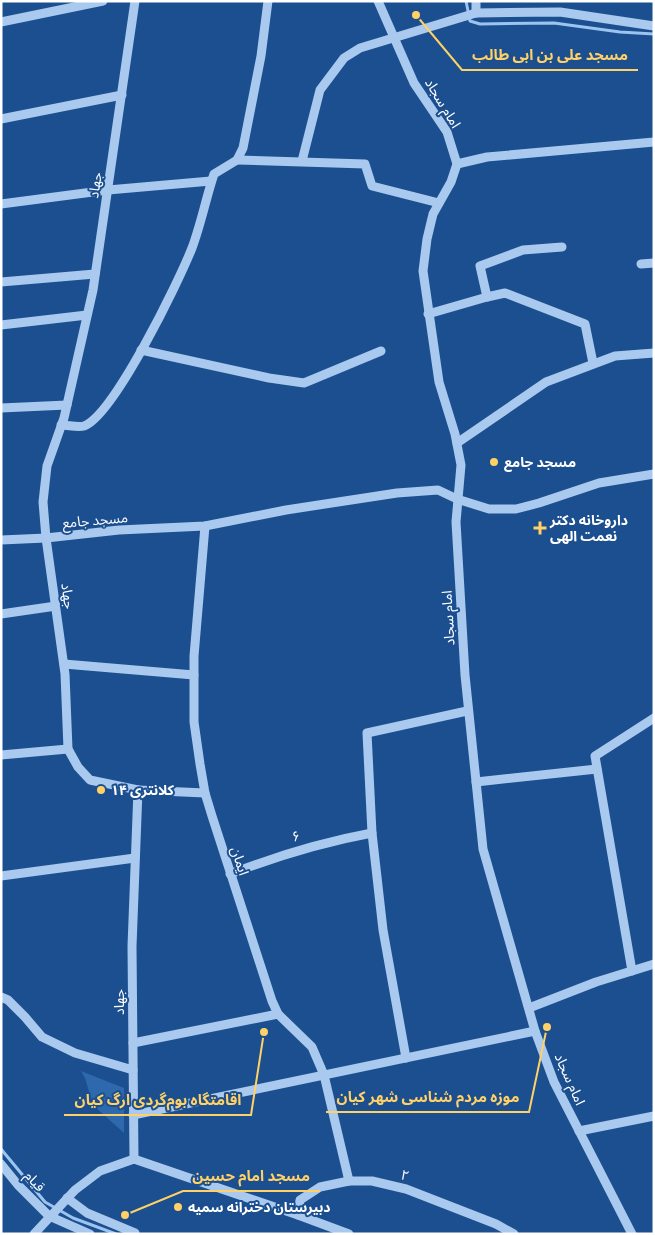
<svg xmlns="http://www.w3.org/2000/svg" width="655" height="1235" font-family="Signika,'Noto Sans Arabic',sans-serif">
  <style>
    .green { fill: #2e69ad }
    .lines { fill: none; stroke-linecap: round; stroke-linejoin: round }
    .stream { stroke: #9cc4f0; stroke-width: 3 }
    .minor { stroke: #a9c9ee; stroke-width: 9 }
    .poi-dot { fill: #ffd166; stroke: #1b4f8f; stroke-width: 2 }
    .labels { text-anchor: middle; stroke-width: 4; stroke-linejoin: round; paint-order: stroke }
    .street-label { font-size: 14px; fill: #fff; stroke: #1b4f8f }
    .poi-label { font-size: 14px; font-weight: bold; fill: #fff; stroke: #1b4f8f; text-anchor: start }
    .leader { fill: none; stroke: #ffd166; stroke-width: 2 }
    .callout-dot { fill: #ffd166; stroke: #1b4f8f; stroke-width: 2 }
    .callout-label { font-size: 15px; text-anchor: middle; font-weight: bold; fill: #ffd166; stroke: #1b4f8f; stroke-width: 4; stroke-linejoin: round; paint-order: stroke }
  </style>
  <rect width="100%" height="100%" fill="#1b4f8f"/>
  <path class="green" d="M81,1071L124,1088V1133L93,1105L85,1078Z"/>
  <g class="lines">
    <g class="stream">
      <path d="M466,1L470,21L480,24L554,23L620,32L654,34"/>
      <path d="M1,1149L45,1202L73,1218L116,1234"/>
    </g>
    <g class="minor">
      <path d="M378,1L414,83L447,132L457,164L451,182L433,214L427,239L423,271L439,382L455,434L461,465L456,522L465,675L483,849L535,1031L554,1082L632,1234"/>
      <path d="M476,1V13"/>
      <path d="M1,22L103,1"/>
      <path d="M1,119L122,95"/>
      <path d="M237,160L365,164L372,186L439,203"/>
      <path d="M302,161L320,90L344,58L360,48L476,13L560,12L654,26"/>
      <path d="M457,164L487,157L654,142"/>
      <path d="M1,204L108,190L211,181"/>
      <path d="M641,264L654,263"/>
      <path d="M1,282L95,274"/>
      <path d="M487,297L480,266L523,250L562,247"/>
      <path d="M428,314L487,297L505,293L585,324L593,363"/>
      <path d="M1,325L87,315"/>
      <path d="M141,350L269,378L304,383L381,351"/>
      <path d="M1,408L67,405"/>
      <path d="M61,425C68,425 78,428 84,426C114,415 179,281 192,248C201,224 206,198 214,174L237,160L243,148L261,56L268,1"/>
      <path d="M457,443L546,382L615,356L654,353"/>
      <path d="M205,526L194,656V722L200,764L205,793L212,816L272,1001L278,1014L312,1047L324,1075L349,1181"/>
      <path d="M1,540L46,538L119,530L205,526L286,510L397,493L438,490L457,499L489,509H516L539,503L599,483L654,474"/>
      <path d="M1,614L56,606"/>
      <path d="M64,664L194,675"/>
      <path d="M1,755L68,749"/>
      <path d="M476,782L597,769"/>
      <path d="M138,790L205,793"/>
      <path d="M230,874C277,856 323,842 372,833"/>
      <path d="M1,876L135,858"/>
      <path d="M632,971L595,756L654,718"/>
      <path d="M1,997L8,1000L25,1017L42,1037L75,1053L133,1070"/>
      <path d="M529,1008L596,982L654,964"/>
      <path d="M133,1043L278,1014"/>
      <path d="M406,1058L383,930L372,833L367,733L467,711"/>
      <path d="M133,1115L535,1031"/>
      <path d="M579,1131L654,1116"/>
      <path d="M134,1159L132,946L138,790L90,780L78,767L68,749L65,674L46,538L43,502L47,466L64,418L93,290L135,1"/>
      <path d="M1,1164L18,1185L49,1216L90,1234"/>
      <path d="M67,1198L87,1213L135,1233"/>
      <path d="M298,1215L300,1200L320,1187L349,1181H372L406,1189L496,1224L514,1234"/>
      <path d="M34,1234L75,1190L100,1171L134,1159L298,1215L349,1234"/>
    </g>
  </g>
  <g class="poi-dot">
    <circle cx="494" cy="462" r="5"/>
    <path d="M537.5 520.5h5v5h5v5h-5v5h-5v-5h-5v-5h5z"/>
    <circle cx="101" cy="790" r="5"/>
    <circle cx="178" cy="1207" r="5"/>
  </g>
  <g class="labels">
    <g class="street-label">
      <text transform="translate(443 103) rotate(59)" y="5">امام سجاد</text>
      <text transform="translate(95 185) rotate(-81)" y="5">جهاد</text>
      <text transform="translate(95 520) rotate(-5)" y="5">مسجد جامع</text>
      <text transform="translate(68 596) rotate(82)" y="5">جهاد</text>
      <text transform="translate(448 618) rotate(-93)" y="5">امام سجاد</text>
      <text transform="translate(296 836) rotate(-16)" y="5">۶</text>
      <text transform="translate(240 861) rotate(72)" y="5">ایمان</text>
      <text transform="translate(119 1002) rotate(-90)" y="5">جهاد</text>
      <text transform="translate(570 1079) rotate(66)" y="5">امام سجاد</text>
      <text transform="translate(405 1175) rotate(16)" y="5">۲</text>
      <text transform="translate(35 1181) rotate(47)" y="5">قیام</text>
    </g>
    <g class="poi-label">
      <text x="504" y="467">مسجد جامع</text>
      <text x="550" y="525">داروخانه دکتر<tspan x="550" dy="16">نعمت الهی</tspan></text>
      <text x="111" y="795">کلانتری ۱۴</text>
      <text x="188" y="1212">دبیرستان دخترانه سمیه</text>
    </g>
  </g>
  <path class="leader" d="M416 15L462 70H638M547 1027L529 1112H326M264 1032L251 1115H64M125 1215L183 1191H320"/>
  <g class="callout-dot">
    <circle cx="416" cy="15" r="5"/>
    <circle cx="547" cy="1027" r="5"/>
    <circle cx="264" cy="1032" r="5"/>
    <circle cx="125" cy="1215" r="5"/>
  </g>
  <g class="callout-label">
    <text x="550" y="60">مسجد علی بن ابی طالب</text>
    <text x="428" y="1102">موزه مردم شناسی شهر کیان</text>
    <text x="158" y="1105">اقامتگاه بوم‌گردی ارگ کیان</text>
    <text x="251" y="1181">مسجد امام حسین</text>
  </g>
  <rect width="655" height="1235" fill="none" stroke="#ffffff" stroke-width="5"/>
</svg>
